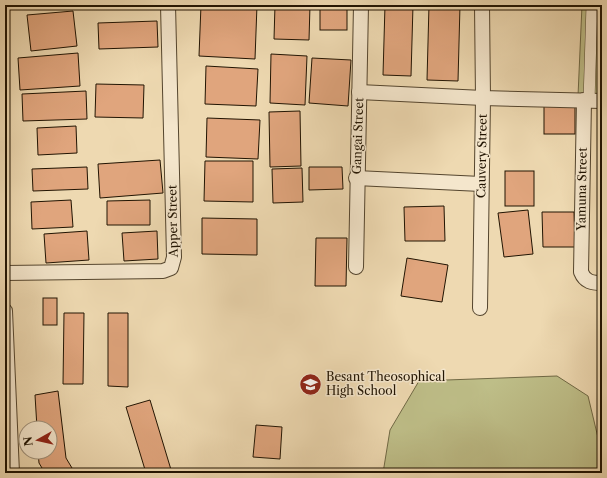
<svg xmlns="http://www.w3.org/2000/svg" width="607" height="478" font-family="'Libre Caslon Text',serif">
  <style>
    .green { fill: #bebe88; stroke: #706945 }
    .building { fill: #e0a57d; stroke: #211402 }
    .lines { fill: none; stroke-linecap: round; stroke-linejoin: round }
    .pedestrian-casing { stroke: #54452e; stroke-width: 12 }
    .minor-casing { stroke: #54452e; stroke-width: 16 }
    .pedestrian { stroke: #f4e6cc; stroke-width: 11 }
    .minor { stroke: #f4e6cc; stroke-width: 14 }
    .labels { text-anchor: middle; stroke-width: 3; stroke-linejoin: round; paint-order: stroke }
    .street-label { font-size: 12px; fill: #211402; stroke: #f4e6cc }
    .poi-label { font-size: 12px; fill: #211402; stroke: #f4e6cc; text-anchor: start }
  </style>
  <rect width="100%" height="100%" fill="#eed9b1"/>
  <filter id="stains"><feTurbulence type="fractalNoise" baseFrequency=".005" numOctaves="4"/><feColorMatrix values="0 0 0 0 .2 0 0 0 0 .09 0 0 0 0 .02 0 0 0 .5 -.17"/></filter>
  <radialGradient id="worn" r=".72"><stop offset=".6" stop-color="#630" stop-opacity="0"/><stop offset="1" stop-color="#630" stop-opacity=".3"/></radialGradient>
  <g class="green">
    <path d="M582,5H602L598,98L578,96Z"/>
    <path d="M557,376L588,396L600,446L602,473H383L390,430L419,381Z"/>
  </g>
  <g class="building">
    <path d="M93,5H141L93,9Z"/>
    <path d="M201,5H257L255,59L199,56Z"/>
    <path d="M275,5H310L309,40L274,39Z"/>
    <rect x="320" y="5" width="27" height="25"/>
    <path d="M385,5H413L411,76L383,75Z"/>
    <path d="M429,5H460L458,81L427,80Z"/>
    <path d="M73,11L77,46L31,51L27,15Z"/>
    <path d="M157,21L158,47L99,49L98,23Z"/>
    <path d="M78,53L80,86L20,90L18,58Z"/>
    <path d="M271,54L307,56L305,105L270,103Z"/>
    <path d="M312,58L351,60L348,106L309,103Z"/>
    <path d="M206,66L258,69L256,106L205,104Z"/>
    <path d="M96,84L144,85L143,118L95,117Z"/>
    <path d="M86,91L87,119L23,121L22,94Z"/>
    <rect x="544" y="105" width="31" height="29"/>
    <path d="M300,111L301,166L270,167L269,112Z"/>
    <path d="M207,118L260,120L258,159L206,157Z"/>
    <path d="M76,126L77,153L38,155L37,128Z"/>
    <path d="M160,160L163,193L100,198L98,164Z"/>
    <path d="M205,161H253V202L204,201Z"/>
    <path d="M87,167L88,189L33,191L32,169Z"/>
    <path d="M309,167H342L343,189L309,190Z"/>
    <path d="M302,168L303,202L273,203L272,169Z"/>
    <rect x="505" y="171" width="29" height="35"/>
    <path d="M71,200L73,227L32,229L31,202Z"/>
    <path d="M150,200V225H107V201Z"/>
    <path d="M444,206L445,241H405L404,207Z"/>
    <path d="M528,210L533,254L504,257L498,213Z"/>
    <path d="M542,212H574L575,247H543Z"/>
    <path d="M202,218L257,219V255L202,254Z"/>
    <path d="M87,231L89,260L46,263L44,234Z"/>
    <path d="M157,231L158,259L124,261L122,233Z"/>
    <path d="M316,238H347L346,286H315Z"/>
    <path d="M407,258L448,265L442,302L401,296Z"/>
    <rect x="43" y="298" width="14" height="27"/>
    <path d="M64,313H84L83,384H63Z"/>
    <path d="M108,313H128V387L108,386Z"/>
    <path d="M58,391L66,458L75,473H45L39,463L38,452H50V428H37L35,395Z"/>
    <path d="M150,400L172,473H146L126,407Z"/>
    <path d="M256,425L282,427L280,459L253,457Z"/>
  </g>
  <g class="lines">
    <defs>
      <path id="pedestrian" d="M589,101L592,5"/>
      <g id="minor">
        <path d="M359,92L483,98L602,101"/>
        <path d="M584,100L581,272C585,282 592,283 602,283"/>
        <path d="M356,178L481,184"/>
        <path d="M356,267L361,5"/>
        <path d="M5,273L163,271L171,268L174,257L168,5"/>
        <path d="M480,308L483,98L482,5"/>
        <path d="M5,311L12,473"/>
      </g>
    </defs>
    <use href="#pedestrian" class="pedestrian-casing"/>
    <use href="#minor" class="minor-casing"/>
    <use href="#pedestrian" class="pedestrian"/>
    <use href="#minor" class="minor"/>
  </g>
  <defs>
    <symbol id="school-disc" viewBox="-11 -11 22 22"><circle r="9.5" fill="#8f2418" stroke="#f4e6cc"/><path d="M0-5L7-2L0 1L-7-2ZM-4 1L0 2.5L4 1V4Q0 6-4 4Z" fill="#fff"/></symbol>
  </defs>
  <g fill-rule="evenodd">
    <use href="#school-disc" x="298" y="372" width="25" height="25"/>
  </g>
  <g class="labels">
    <g class="street-label">
      <text transform="translate(358 136) rotate(-88)" y="4">Gangai Street</text>
      <text transform="translate(482 156) rotate(-89)" y="4">Cauvery Street</text>
      <text transform="translate(582 189) rotate(-89)" y="4">Yamuna Street</text>
      <text transform="translate(173 221) rotate(-91)" y="4">Apper Street</text>
    </g>
    <g class="poi-label">
      <text x="326" y="381">Besant Theosophical<tspan x="326" dy="14">High School</tspan></text>
    </g>
  </g>
  <rect width="607" height="478" fill="none" stroke="#eed9b1" stroke-width="20"/>
  <rect x="6" y="6" width="595" height="466" fill="none" stroke="#211402" stroke-width="2"/>
  <rect x="10" y="10" width="587" height="458" fill="none" stroke="#211402"/>
  <g transform="translate(38 440) rotate(262)"><circle r="19" fill="#f4e6cc" stroke="#a0927b"/>
  <path d="M0-3L7 15L0 10L-7 15Z" fill="#8f2418"/>
  <text y="-6" font-size="11" font-weight="bold" text-anchor="middle" fill="#211402">N</text>
  </g>
  <rect width="100%" height="100%" filter="url(#stains)"/>
  <rect width="100%" height="100%" fill="url(#worn)"/>
</svg>
